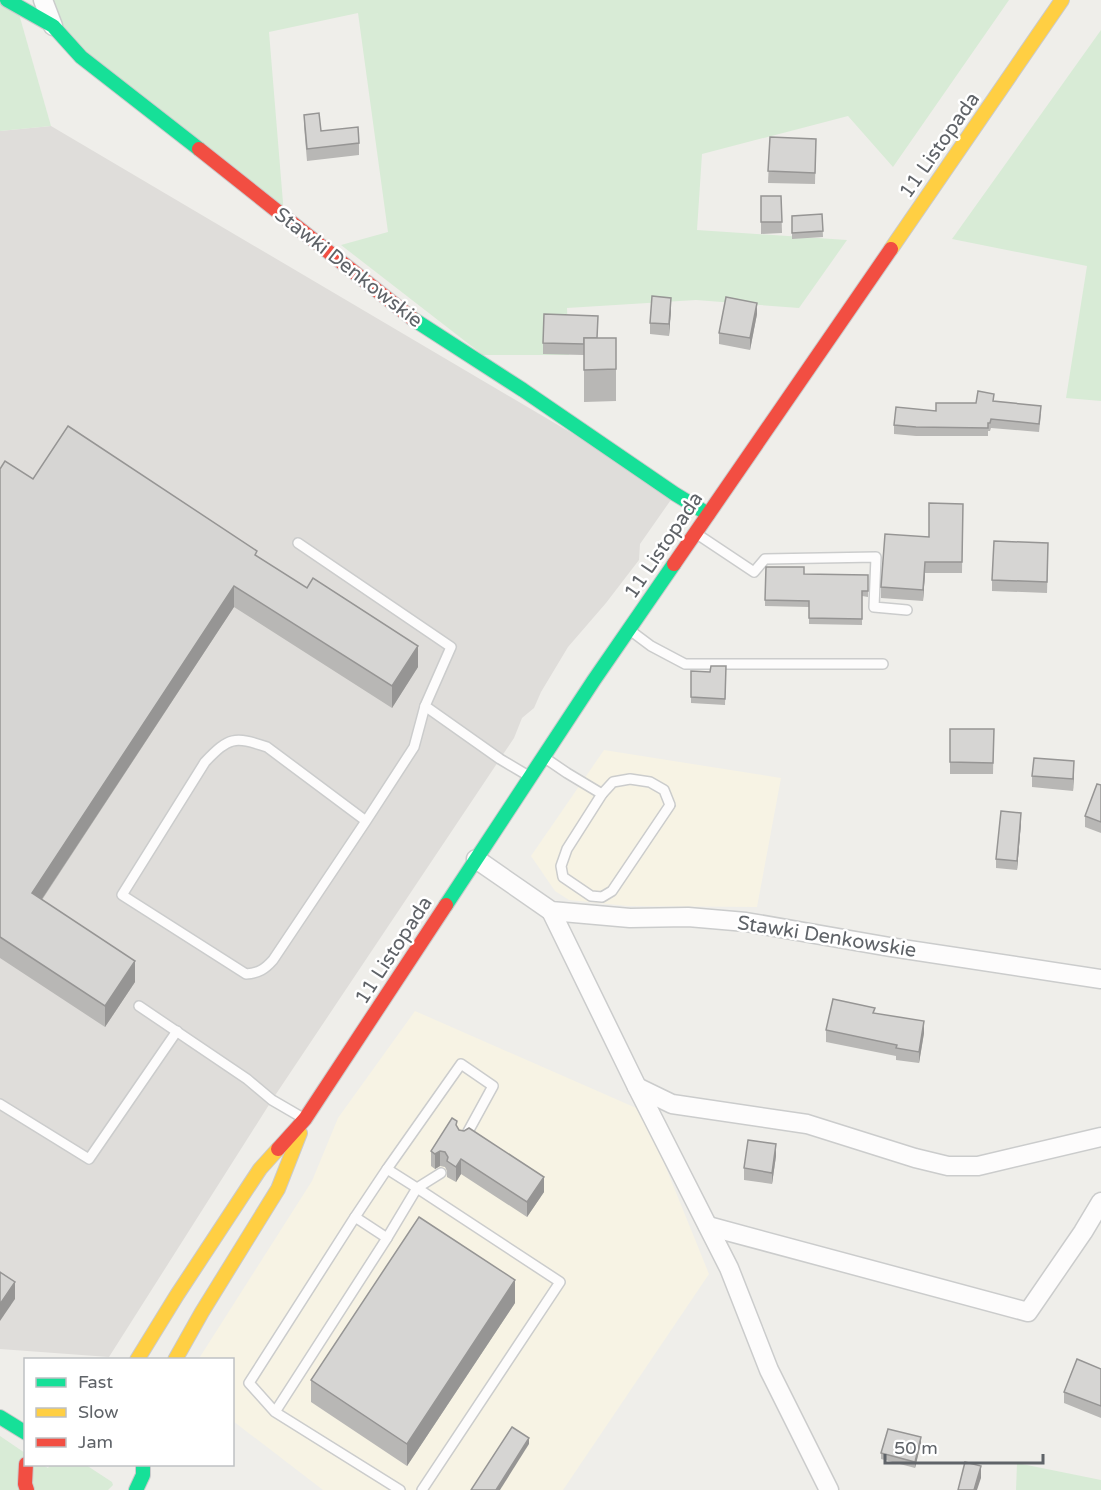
<svg xmlns="http://www.w3.org/2000/svg" width="1101" height="1490" font-family="'Varela Round',sans-serif">
  <style>
    .commercial { fill: #f7f3e4 }
    .industrial { fill: #dfddda }
    .green { fill: #d8ebd6 }
    .lines { fill: none; stroke-linecap: round; stroke-linejoin: round }
    .lane-casing { stroke: #cbcccc; stroke-width: 12 }
    .street-casing { stroke: #cbcccc; stroke-width: 21 }
    .fast-casing { stroke: #cacacb; stroke-width: 16 }
    .slow-casing { stroke: #cacacb; stroke-width: 16 }
    .jam-casing { stroke: #cacacb; stroke-width: 16 }
    .lane { stroke: #fdfcfc; stroke-width: 9 }
    .street { stroke: #fdfcfc; stroke-width: 18 }
    .fast { stroke: #16e098; stroke-width: 14 }
    .slow { stroke: #ffcf43; stroke-width: 14 }
    .jam { stroke: #f24e42; stroke-width: 14 }
    .wall { fill: #b8b7b5 }
    .shaded-wall { fill: #969594 }
    .building { fill: #d6d5d3; stroke: #969594; stroke-width: 1.5 }
    .labels { text-anchor: middle; stroke-width: 5; stroke-linejoin: round; paint-order: stroke }
    .street-label { font-size: 20px; fill: #5f6368; stroke: #fff }
  </style>
  <rect width="100%" height="100%" fill="#efeeea"/>
  <g class="commercial">
    <path d="M604,750L781,778L757,907L628,906L569,900L555,891L531,856Z"/>
    <path d="M415,1011L643,1111L709,1274L563,1490H323L233,1421L232,1360H198L312,1181L338,1118Z"/>
  </g>
  <path class="industrial" d="M51,126L675,494L640,544L639,560L606,603L568,647L541,692L534,708L522,718L514,738L272,1100L109,1357L0,1349V131Z"/>
  <g class="green">
    <path d="M0,0H15L51,126L0,131Z"/>
    <path d="M43,0H1009L893,167L848,116L702,154L697,230L847,240L799,308L696,300L567,308L569,355H483L341,245L388,232L358,13L269,32L284,215L81,57Z"/>
    <path d="M1101,30V401L1066,398L1087,266L952,239Z"/>
    <path d="M0,1436L25,1453L26,1464L43,1465L48,1468L50,1465H86L112,1482L113,1485L108,1490H0Z"/>
    <path d="M1017,1463L1101,1480V1490H1016Z"/>
  </g>
  <g class="lines">
    <defs>
      <g id="lane">
        <path d="M697,534L754,572L765,559L876,557L874,607L907,610"/>
        <path d="M298,543L451,647L425,706L500,759L527,775"/>
        <path d="M631,631L651,646L685,664H883"/>
        <path d="M545,758L567,773L602,794"/>
        <path d="M630,779L650,782L664,790L670,805L612,891L602,897L591,896L563,877L561,866L567,849L602,794L613,782Z"/>
        <path d="M366,821L267,747C234,736 229,737 205,762L122,895L246,974C259,973 265,969 273,960L366,821L414,747L425,706"/>
        <path d="M139,1006L247,1079L272,1100L303,1118"/>
        <path d="M0,1104L89,1159L177,1031"/>
        <path d="M387,1169L461,1064L493,1086L464,1139"/>
        <path d="M355,1217L387,1169L417,1188L441,1173"/>
        <path d="M387,1238L417,1188L560,1282L422,1490"/>
        <path d="M275,1412L387,1238L355,1217L249,1383L275,1412L400,1490"/>
      </g>
      <g id="street">
        <path d="M43,0L53,26"/>
        <path d="M476,859L551,911L630,918L688,917L746,922L890,947L1101,979"/>
        <path d="M551,911L637,1087L729,1268L769,1370L829,1490"/>
        <path d="M637,1087L672,1104L807,1124L915,1158L948,1166H978L1101,1137"/>
        <path d="M708,1226L1028,1312L1083,1232L1101,1202"/>
      </g>
      <g id="fast">
        <path d="M7,0L53,26L81,57L199,149"/>
        <path d="M413,319L523,390L675,494L708,514"/>
        <path d="M446,905L594,680L674,564"/>
        <path d="M0,1417L26,1433"/>
        <path d="M136,1490L143,1475V1464"/>
      </g>
      <g id="slow">
        <path d="M891,249L1062,0"/>
        <path d="M137,1360L177,1295L260,1169L278,1149"/>
        <path d="M175,1360L202,1312L278,1189L300,1133"/>
      </g>
      <g id="jam">
        <path d="M199,149L413,319"/>
        <path d="M674,564L891,249"/>
        <path d="M278,1149L305,1119L446,905"/>
        <path d="M26,1464L25,1484L27,1490"/>
      </g>
    </defs>
    <use href="#lane" class="lane-casing"/>
    <use href="#street" class="street-casing"/>
    <use href="#fast" class="fast-casing"/>
    <use href="#slow" class="slow-casing"/>
    <use href="#jam" class="jam-casing"/>
    <use href="#lane" class="lane"/>
    <use href="#street" class="street"/>
    <use href="#fast" class="fast"/>
    <use href="#slow" class="slow"/>
    <use href="#jam" class="jam"/>
  </g>
  <g class="wall">
    <path d="M304,115L321,131L359,143V155L307,161L304,126Z"/>
    <path d="M770,137L816,139L815,184L768,183Z"/>
    <path d="M761,196H781L782,233L761,234Z"/>
    <path d="M822,214L823,237L792,239V216Z"/>
    <path d="M671,310L669,336L650,334V323Z"/>
    <path d="M757,314L750,350L719,344V333Z"/>
    <path d="M598,338H616V401L584,402V355L543,354V343Z"/>
    <path d="M994,402L1041,414L1039,432L991,428L990,431H988V436H916L894,434V425L936,411L976,403Z"/>
    <path d="M0,469L33,479L257,556L418,667L392,708L234,607L42,900L135,982L105,1027L0,958Z"/>
    <path d="M963,504L962,573H925L923,601L881,598V587L929,537Z"/>
    <path d="M1048,555L1047,593L992,591V580Z"/>
    <path d="M804,574L868,575V597L862,596V625L809,624V607L765,606V600Z"/>
    <path d="M726,666L725,705L691,703V671L710,672Z"/>
    <path d="M950,729H994L993,774H950Z"/>
    <path d="M1074,773L1073,791L1032,787V776Z"/>
    <path d="M1101,785V833L1085,827V816Z"/>
    <path d="M1021,823L1017,870L996,868V859Z"/>
    <path d="M875,1013L924,1033L919,1063L896,1060V1056L826,1042V1030Z"/>
    <path d="M457,1127L459,1130L544,1192L527,1217L461,1174L456,1182L447,1177V1171L445,1167L440,1166L435,1169L431,1166V1151Z"/>
    <path d="M776,1156L772,1184L744,1180V1168Z"/>
    <path d="M515,1303L407,1466L311,1402V1380Z"/>
    <path d="M1101,1369V1418L1064,1403V1392Z"/>
    <path d="M921,1443L915,1468L881,1459V1453Z"/>
  </g>
  <g class="shaded-wall">
    <path d="M671,298V310L669,336V324Z"/>
    <path d="M757,303V314L750,350V338Z"/>
    <path d="M925,562V573L923,601V590Z"/>
    <path d="M234,586V607L32,914V893Z"/>
    <path d="M418,646V667L392,708V686Z"/>
    <path d="M1074,761V773L1073,791V779Z"/>
    <path d="M1021,813V823L1017,870V861Z"/>
    <path d="M135,961V982L105,1027V1006Z"/>
    <path d="M924,1021V1033L919,1063V1052Z"/>
    <path d="M776,1144V1156L772,1184V1173Z"/>
    <path d="M440,1151V1166L435,1169V1154Z"/>
    <path d="M461,1159V1174L456,1182V1167Z"/>
    <path d="M544,1177V1192L527,1217V1202Z"/>
    <path d="M515,1280V1303L407,1466V1444Z"/>
    <path d="M15,1282V1299L0,1321V1304Z"/>
    <path d="M921,1437V1443L915,1468V1462Z"/>
    <path d="M529,1438V1444L500,1490H496Z"/>
    <path d="M981,1466V1478L977,1490H974Z"/>
  </g>
  <g class="building">
    <path d="M319,113L321,131L358,127L359,143L307,149L304,115Z"/>
    <path d="M770,137L816,139L815,173L768,171Z"/>
    <path d="M761,196H781L782,222H761Z"/>
    <path d="M822,214L823,231L792,233V216Z"/>
    <path d="M652,296L671,298L669,324L650,323Z"/>
    <path d="M726,297L757,303L750,338L719,333Z"/>
    <path d="M544,314L598,316L597,338H584V344L543,343Z"/>
    <path d="M584,338H616V369L584,370Z"/>
    <path d="M978,391L994,394L993,401L1041,406L1039,424L991,419L990,423H988V428L916,427L894,425L896,407L936,411V403H976Z"/>
    <path d="M68,426L257,551L255,555L307,588L313,578L418,646L392,686L234,586L32,893L135,961L105,1006L0,937V469L5,461L33,479Z"/>
    <path d="M929,503L963,504L962,562H925L923,590L881,587L885,534L929,537Z"/>
    <path d="M994,541L1048,543L1047,582L992,580Z"/>
    <path d="M766,567H804V574L868,575V591H862V619L809,618V601L765,600Z"/>
    <path d="M711,666H726L725,699L691,697V671L710,672Z"/>
    <path d="M950,729H994L993,763L950,762Z"/>
    <path d="M1034,758L1074,761L1073,779L1032,776Z"/>
    <path d="M1097,784L1101,785V822L1085,816Z"/>
    <path d="M1001,811L1021,813L1017,861L996,859Z"/>
    <path d="M833,999L875,1008L873,1013L924,1021L919,1052L896,1048L897,1045L826,1030Z"/>
    <path d="M452,1118L457,1121L456,1125L459,1130L464,1131L469,1128L544,1177L527,1202L461,1159L456,1167L447,1161L448,1157L445,1152L440,1151L435,1154L431,1151Z"/>
    <path d="M748,1140L776,1144L772,1173L744,1168Z"/>
    <path d="M419,1217L515,1280L407,1444L311,1380Z"/>
    <path d="M0,1272L15,1282L0,1304Z"/>
    <path d="M1077,1359L1101,1369V1406L1064,1392Z"/>
    <path d="M512,1427L529,1438L496,1490H471Z"/>
    <path d="M888,1429L921,1437L915,1462L881,1453Z"/>
    <path d="M965,1462L981,1466L974,1490H958Z"/>
  </g>
  <g class="labels">
    <g class="street-label">
      <text transform="translate(939 145) rotate(-55)" y="7">11 Listopada</text>
      <text transform="translate(349 267) rotate(38)" y="7">Stawki Denkowskie</text>
      <text transform="translate(663 545) rotate(-56)" y="7">11 Listopada</text>
      <text transform="translate(827 936) rotate(9)" y="7">Stawki Denkowskie</text>
      <text transform="translate(393 950) rotate(-57)" y="7">11 Listopada</text>
    </g>
  </g>
  <rect x="24" y="1358" width="210" height="108" fill="#ffffff" stroke="#bfc1c3" stroke-width="1.5"/>
  <rect x="36" y="1378" width="30" height="9" fill="#16e098" stroke="#bfc1c3" stroke-width="1.5"/>
  <text x="78" y="1388" font-size="18" fill="#5f6368">Fast</text>
  <rect x="36" y="1408" width="30" height="9" fill="#ffcf43" stroke="#bfc1c3" stroke-width="1.5"/>
  <text x="78" y="1418" font-size="18" fill="#5f6368">Slow</text>
  <rect x="36" y="1438" width="30" height="9" fill="#f24e42" stroke="#bfc1c3" stroke-width="1.5"/>
  <text x="78" y="1448" font-size="18" fill="#5f6368">Jam</text>
  <path d="M885 1454v9h158v-9" fill="none" stroke="#5f6368" stroke-width="3"/>
  <text x="894" y="1454" font-size="18" fill="#5f6368" stroke="#ffffff" stroke-width="4.5" paint-order="stroke">50 m</text>
</svg>
